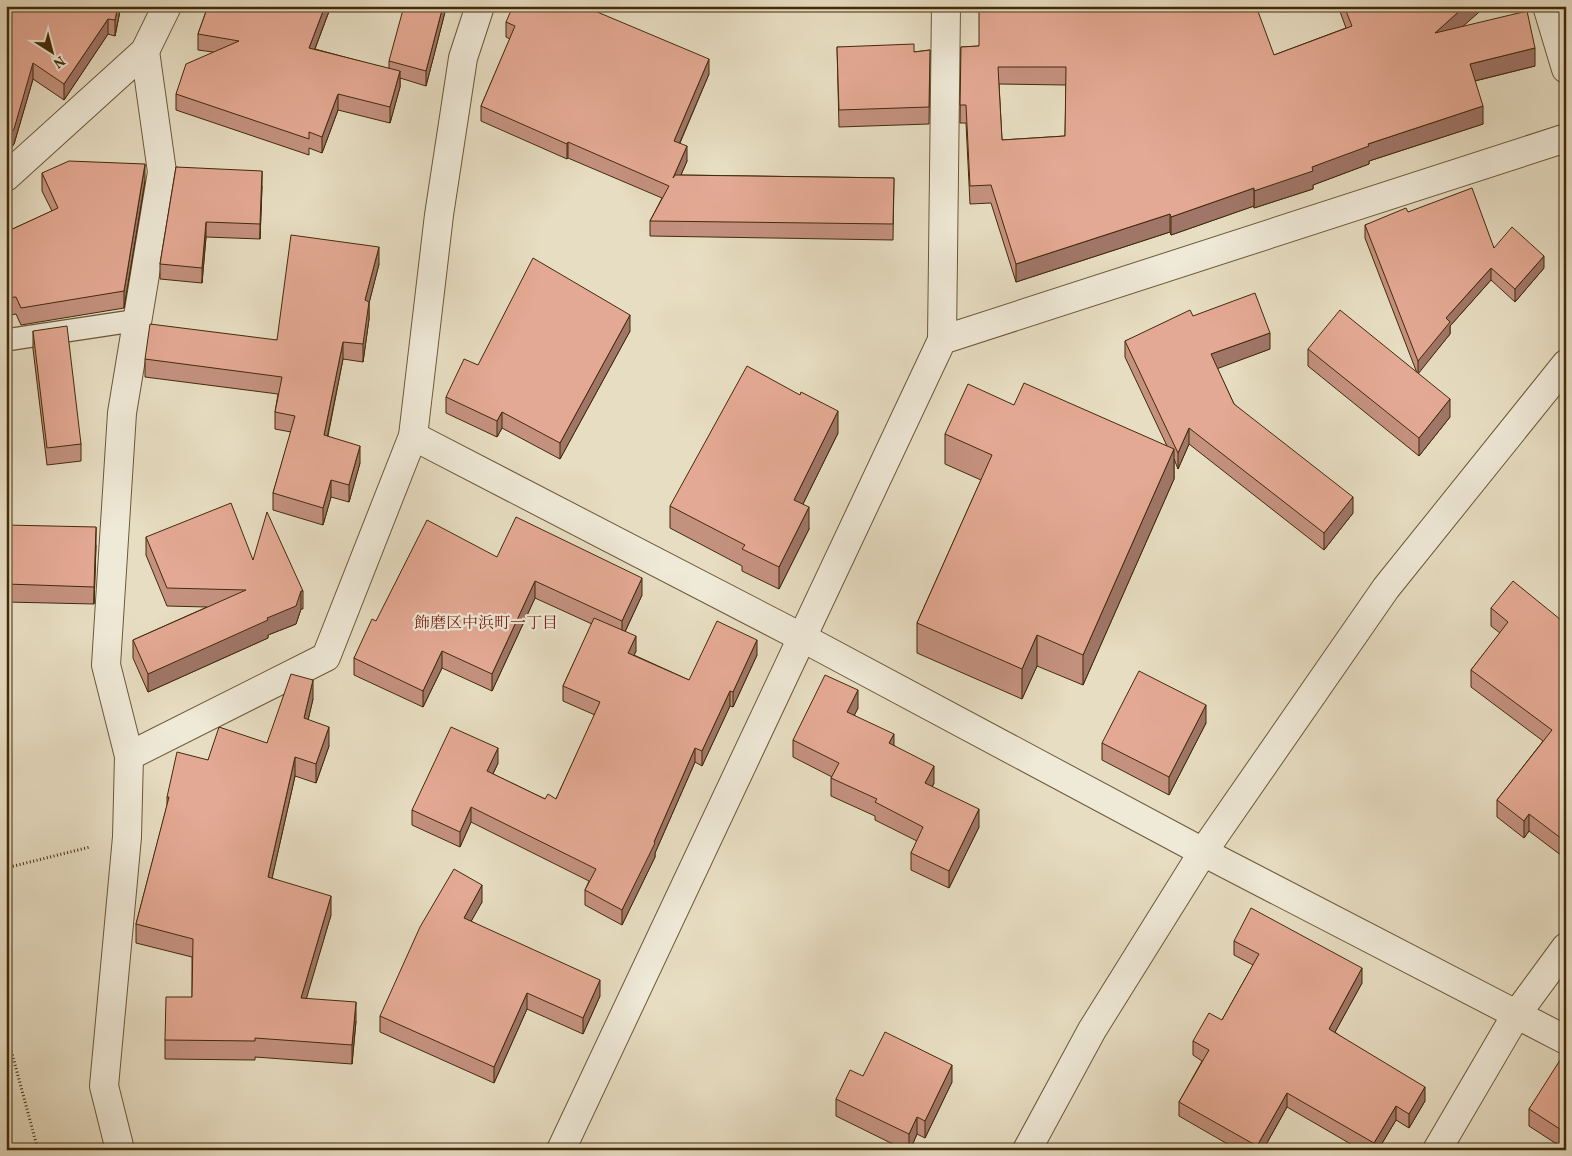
<svg xmlns="http://www.w3.org/2000/svg" width="1572" height="1156" font-family="Vollkorn,'Noto Serif JP',serif">
  <style>
    .lines { fill: none; stroke-linecap: round; stroke-linejoin: round }
    .service-casing { stroke: #6b5837; stroke-width: 24 }
    .minor-casing { stroke: #6b5837; stroke-width: 30 }
    .tertiary-casing { stroke: #6b5837; stroke-width: 30 }
    .path { stroke: #422b09; stroke-width: 3; stroke-dasharray: 1 2.5; stroke-linecap: butt }
    .service { stroke: #efe9d7; stroke-width: 21 }
    .minor { stroke: #efe9d7; stroke-width: 28 }
    .tertiary { stroke: #efe9d7; stroke-width: 28 }
    .wall { fill: #c4917f; stroke: #422b09; fill-rule: evenodd }
    .shaded-wall { fill: #a07668; stroke: #422b09 }
    .building { fill: #e4a994; stroke: #422b09; fill-rule: evenodd }
    .labels { text-anchor: middle; stroke-width: 4.5; stroke-linejoin: round; paint-order: stroke }
    .neighbourhood-label { font-size: 16px; fill: #7a1f14; stroke: #efe9d7 }
  </style>
  <rect width="100%" height="100%" fill="#e7ddc2"/>
  <filter id="stains"><feTurbulence type="fractalNoise" baseFrequency=".004" numOctaves="4"/><feColorMatrix values="0 0 0 0 .2 0 0 0 0 .09 0 0 0 0 .02 0 0 0 .5 -.17"/></filter>
  <radialGradient id="worn" r=".72"><stop offset=".6" stop-color="#630" stop-opacity="0"/><stop offset="1" stop-color="#630" stop-opacity=".3"/></radialGradient>
  <g class="lines">
    <defs>
      <path id="service" d="M6,340L139,320"/>
      <g id="minor">
        <path d="M1547,6L1566,69"/>
        <path d="M6,177L145,51L167,6"/>
        <path d="M942,340L946,6"/>
        <path d="M413,436L801,637L1203,852L1566,1040"/>
        <path d="M129,756L326,657L413,436L439,215L463,58L480,6"/>
        <path d="M120,1150L104,1086L127,837L129,756L106,665L122,413L162,172L145,51"/>
        <path d="M561,1150L942,340L1566,138"/>
        <path d="M1437,1150L1516,1015L1566,947"/>
      </g>
      <path id="tertiary" d="M1027,1150L1092,1030L1203,852L1386,588L1566,364"/>
    </defs>
    <use href="#service" class="service-casing"/>
    <use href="#minor" class="minor-casing"/>
    <use href="#tertiary" class="tertiary-casing"/>
    <g class="path">
      <path d="M6,868L90,847"/>
      <path d="M6,1031L38,1150"/>
    </g>
    <use href="#service" class="service"/>
    <use href="#minor" class="minor"/>
    <use href="#tertiary" class="tertiary"/>
  </g>
  <g class="wall">
    <path d="M6,6H121L115,36L108,34L64,100L33,79L14,144L6,154Z"/>
    <path d="M208,6H331L315,49L389,69V61L445,12L426,86L400,78V87L390,123L338,110L322,153L309,148V155L176,110V94L213,52L198,50V34Z"/>
    <path d="M1338,6H1486L1462,26L1535,66L1475,81L1483,124L1369,161V164L1313,185V189L1254,208V206L1171,235L1170,232L1016,282L991,203L970,204L966,123H960L961,47L979,46L1274,55L1346,28ZM999,84L1066,85L1065,136L1002,140Z"/>
    <path d="M506,22L709,74L680,143L687,161L681,175L894,178L893,240L650,236V221L662,198L568,158L567,159L481,121V106L510,39L506,37Z"/>
    <path d="M837,47L914,52L930,50L929,124L839,127Z"/>
    <path d="M176,167L262,186L260,239L206,237L202,283L160,279V264Z"/>
    <path d="M42,173L145,181L124,308L21,325L16,314L6,316V232L52,211L42,191Z"/>
    <path d="M1408,212L1544,268L1515,302L1491,280L1450,326V334L1418,373L1450,417L1419,456L1308,366V349L1417,373L1365,238V225Z"/>
    <path d="M379,264L369,303V319L363,362L343,359L328,436L360,463L349,502L331,497L323,525L273,510V493L291,432L275,429V412L278,394L145,377V359L277,340Z"/>
    <path d="M1193,316L1270,349L1217,368L1234,404L1353,513L1324,550L1189,444L1178,469L1174,459V479L1083,685L1037,666L1022,699L917,653V623L981,480L945,464V434L1014,405L1167,446L1125,357V341Z"/>
    <path d="M33,331L81,444V461L47,465L33,349Z"/>
    <path d="M630,331L560,459L502,428L497,437L446,413V397L478,365Z"/>
    <path d="M838,433L803,504L809,529L779,589L742,571V566L670,528V506Z"/>
    <path d="M6,525L96,545L94,604L6,602Z"/>
    <path d="M146,537L253,560L303,591V609H301L296,624L268,635V638L148,692L133,658V640L207,607L167,606L146,555Z"/>
    <path d="M497,557L642,595L625,632L636,651L634,655L689,680L757,655L733,707L730,706L702,766L695,762L655,853V857L622,925L585,905V890L589,881L471,822L460,847L412,825V810L498,763L493,774L545,799H556L595,715L563,701V686L592,624L535,598L492,691L442,668L423,707L354,675V658L376,621Z"/>
    <path d="M1491,608L1566,624V859L1529,831L1524,838L1497,817V800L1543,741L1471,687V670L1500,633L1491,626Z"/>
    <path d="M313,699L308,720L329,746L316,783L295,776L272,878L331,915L306,998L356,1021L352,1064L255,1057V1060L165,1059V1040L192,997V957L136,943V924L167,806V797L208,760L267,743Z"/>
    <path d="M858,708L854,715L894,745L934,783L932,787L979,827L949,888L911,870V853L917,841L875,820V816L831,796V778L832,777L793,757V740Z"/>
    <path d="M1206,723L1169,795L1102,760V743Z"/>
    <path d="M482,902L471,921L600,996L583,1034L527,1009L494,1083L380,1032V1016Z"/>
    <path d="M1234,941L1362,983L1335,1032L1425,1101L1409,1128L1396,1120L1378,1150H1361L1287,1107L1263,1150H1238L1179,1116V1102L1202,1061L1193,1055V1041L1222,1020L1253,965L1234,955Z"/>
    <path d="M1566,1059V1150L1529,1126V1109Z"/>
    <path d="M863,1076L952,1082L925,1138L917,1134L910,1150H905L836,1116V1099Z"/>
  </g>
  <g class="shaded-wall">
    <path d="M118,6H121L115,36V20Z"/>
    <path d="M325,6H331L309,64V48Z"/>
    <path d="M443,6H447L445,12L426,86V71Z"/>
    <path d="M1465,6H1486L1435,51V33Z"/>
    <path d="M108,19V34L64,100V84Z"/>
    <path d="M1535,48V66L1470,82V64Z"/>
    <path d="M709,59V74L674,156V141Z"/>
    <path d="M33,63V79L14,144L6,154V138Z"/>
    <path d="M400,71V87L390,123V107Z"/>
    <path d="M338,94V110L322,153V137Z"/>
    <path d="M1483,106V124L1369,161V164L1313,185V189L1254,208V191L1368,144Z"/>
    <path d="M568,142V158L567,159V144Z"/>
    <path d="M687,146V161L673,193V178Z"/>
    <path d="M145,164V181L124,308V291Z"/>
    <path d="M262,171V186L260,239V224Z"/>
    <path d="M1254,188V206L1171,235V217Z"/>
    <path d="M1170,214V232L1016,282V264Z"/>
    <path d="M206,222V237L202,283V268Z"/>
    <path d="M379,247V264L369,303V319L363,362V344L365,300Z"/>
    <path d="M1544,256V268L1515,302V289Z"/>
    <path d="M1491,268V280L1450,326V334L1418,374V361L1446,318Z"/>
    <path d="M630,315V331L560,459V443Z"/>
    <path d="M1270,333V349L1211,371V354Z"/>
    <path d="M343,342V359L324,453V435Z"/>
    <path d="M1450,399V417L1419,456V438Z"/>
    <path d="M838,411V433L794,522V500Z"/>
    <path d="M502,412V428L497,437V421Z"/>
    <path d="M1189,428V444L1178,469V453Z"/>
    <path d="M360,446V463L349,502V485Z"/>
    <path d="M1174,449V479L1083,685V655Z"/>
    <path d="M331,480V497L323,525V508Z"/>
    <path d="M1353,497V513L1324,550V533Z"/>
    <path d="M809,507V529L779,589V567Z"/>
    <path d="M96,527V545L94,604V587Z"/>
    <path d="M642,578V595L622,638V621Z"/>
    <path d="M535,581V598L492,691V674Z"/>
    <path d="M301,591V609L296,624L268,635V638L148,692V674L267,618Z"/>
    <path d="M1037,635V666L1022,699V669Z"/>
    <path d="M636,636V651L628,668V653Z"/>
    <path d="M757,640V655L733,707V692Z"/>
    <path d="M442,651V668L423,707V691Z"/>
    <path d="M313,680V699L304,737V718Z"/>
    <path d="M858,690V708L847,730V712Z"/>
    <path d="M730,691V706L702,766V751Z"/>
    <path d="M1206,705V723L1169,795V777Z"/>
    <path d="M329,727V746L316,783V764Z"/>
    <path d="M894,734V751L889,743Z"/>
    <path d="M498,748V763L487,786V771Z"/>
    <path d="M695,748V762L655,853V857L622,925V910L654,842Z"/>
    <path d="M295,757V776L268,896V877Z"/>
    <path d="M934,766V783L925,800V783Z"/>
    <path d="M471,807V822L460,847V832Z"/>
    <path d="M979,809V827L949,888V871Z"/>
    <path d="M1529,814V831L1524,838V821Z"/>
    <path d="M482,885V902L464,934V918Z"/>
    <path d="M331,896V915L301,1017V998Z"/>
    <path d="M1362,968V983L1329,1043V1029Z"/>
    <path d="M600,980V996L583,1034V1018Z"/>
    <path d="M527,993V1009L494,1083V1067Z"/>
    <path d="M356,1002V1021L352,1064V1045Z"/>
    <path d="M952,1065V1082L925,1138V1121Z"/>
    <path d="M1425,1087V1101L1409,1128V1114Z"/>
    <path d="M1287,1093V1107L1263,1150H1257V1146Z"/>
    <path d="M1396,1106V1120L1378,1150H1374V1143Z"/>
    <path d="M917,1117V1134L910,1150H909V1134Z"/>
  </g>
  <g class="building">
    <path d="M6,6H118L115,20L108,19L64,84L33,63L14,129L6,138Z"/>
    <path d="M208,6H325L309,48L400,71L390,107L338,94L322,137L309,132V139L176,94L186,64L239,41L198,34Z"/>
    <path d="M404,6H443L426,71L389,61Z"/>
    <path d="M513,6H583L709,59L674,141L687,146L673,178L675,175L894,178L893,224L650,221L669,186L568,142L567,144L481,106L515,26L506,22Z"/>
    <path d="M979,6H1256L1274,55L1352,26L1344,6H1465L1435,33L1527,11L1535,48L1470,64L1483,106L1368,144L1369,146L1312,167L1313,171L1254,191V188L1171,217L1170,214L1016,264L991,185L970,186L966,105H960L961,47L979,46ZM998,67H1066L1065,136L1002,140Z"/>
    <path d="M914,44V52L930,50L929,107L839,110L837,47Z"/>
    <path d="M69,161L145,164L124,291L21,308L16,297L6,298V232L58,208L42,173Z"/>
    <path d="M176,167L262,171L260,224L206,222L202,268L160,264Z"/>
    <path d="M1472,188L1494,248L1512,227L1544,256L1515,289L1491,268L1446,318L1450,322L1418,361L1365,225L1406,208L1408,212Z"/>
    <path d="M291,235L379,247L365,300L369,302L363,344L343,342L324,435L360,446L349,485L331,480L323,508L273,493L295,416L275,412L282,377L145,359L150,324L277,340Z"/>
    <path d="M533,258L630,315L560,443L502,412L497,421L446,397L464,359L478,365Z"/>
    <path d="M1255,293L1270,333L1211,354L1234,404L1353,497L1324,533L1189,428L1178,453L1125,341L1190,310L1193,316Z"/>
    <path d="M1340,310L1450,399L1419,438L1308,349Z"/>
    <path d="M67,326L81,444L47,448L33,331Z"/>
    <path d="M747,366L800,395L801,392L838,411L794,500L809,507L779,567L742,549L745,545L670,506Z"/>
    <path d="M1024,383L1174,449L1083,655L1037,635L1022,669L917,623L992,455L945,434L968,384L1014,405Z"/>
    <path d="M231,503L253,560L267,512L303,591H301L296,606L267,618L268,620L148,674L133,640L246,590L167,588L146,537Z"/>
    <path d="M516,517L642,578L622,621L535,581L492,674L442,651L423,691L354,658L372,619L376,621L427,520L497,557Z"/>
    <path d="M6,525L96,527L94,587L6,584Z"/>
    <path d="M1513,581L1566,624V842L1529,814L1524,821L1497,800L1552,730L1471,670L1508,622L1491,608Z"/>
    <path d="M594,618L636,636L628,653L689,680L717,621L757,640L733,692L730,691L702,751L695,748L654,842L655,843L622,910L585,890L596,869L471,807L460,832L412,810L451,727L498,748L487,771L545,799L548,794L556,799L600,702L563,686Z"/>
    <path d="M1139,671L1206,705L1169,777L1102,743Z"/>
    <path d="M291,674L313,680L304,718L329,727L316,764L295,757L268,877L331,896L301,998L356,1002L352,1045L255,1038V1041L165,1040L166,997H192L193,939L136,924L169,797H167L177,752L208,760L219,727L267,743Z"/>
    <path d="M825,675L858,690L847,712L894,734L889,743L934,766L925,783L979,809L949,871L911,853L923,827L875,802L877,799L831,778L839,763L793,740Z"/>
    <path d="M454,869L482,885L464,918L600,980L583,1018L527,993L494,1067L380,1016L420,927Z"/>
    <path d="M1251,908L1362,968L1329,1029L1425,1087L1409,1114L1396,1106L1374,1143L1287,1093L1257,1146L1179,1102L1209,1050L1193,1041L1209,1013L1222,1020L1259,954L1234,941Z"/>
    <path d="M885,1032L952,1065L925,1121L917,1117L909,1134L836,1099L850,1070L863,1076Z"/>
    <path d="M1562,1057L1566,1059V1133L1529,1109Z"/>
  </g>
  <g class="labels">
    <g class="neighbourhood-label">
      <text x="486" y="628">飾磨区中浜町一丁目</text>
    </g>
  </g>
  <rect width="1572" height="1156" fill="none" stroke="#e7ddc2" stroke-width="25"/>
  <rect x="8" y="8" width="1557" height="1141" fill="none" stroke="#422b09" stroke-width="2.5"/>
  <rect x="12" y="12" width="1547" height="1131" fill="none" stroke="#422b09"/>
  <g transform="translate(52 52) rotate(144)" stroke="#efe9d7" stroke-width="4" paint-order="stroke">
  <path d="M0-4L9 19L0 12L-9 19Z" fill="#422b09"/>
  <text y="-8" font-size="14" font-weight="bold" text-anchor="middle" fill="#422b09">N</text>
  </g>
  <rect width="100%" height="100%" filter="url(#stains)"/>
  <rect width="100%" height="100%" fill="url(#worn)"/>
</svg>
